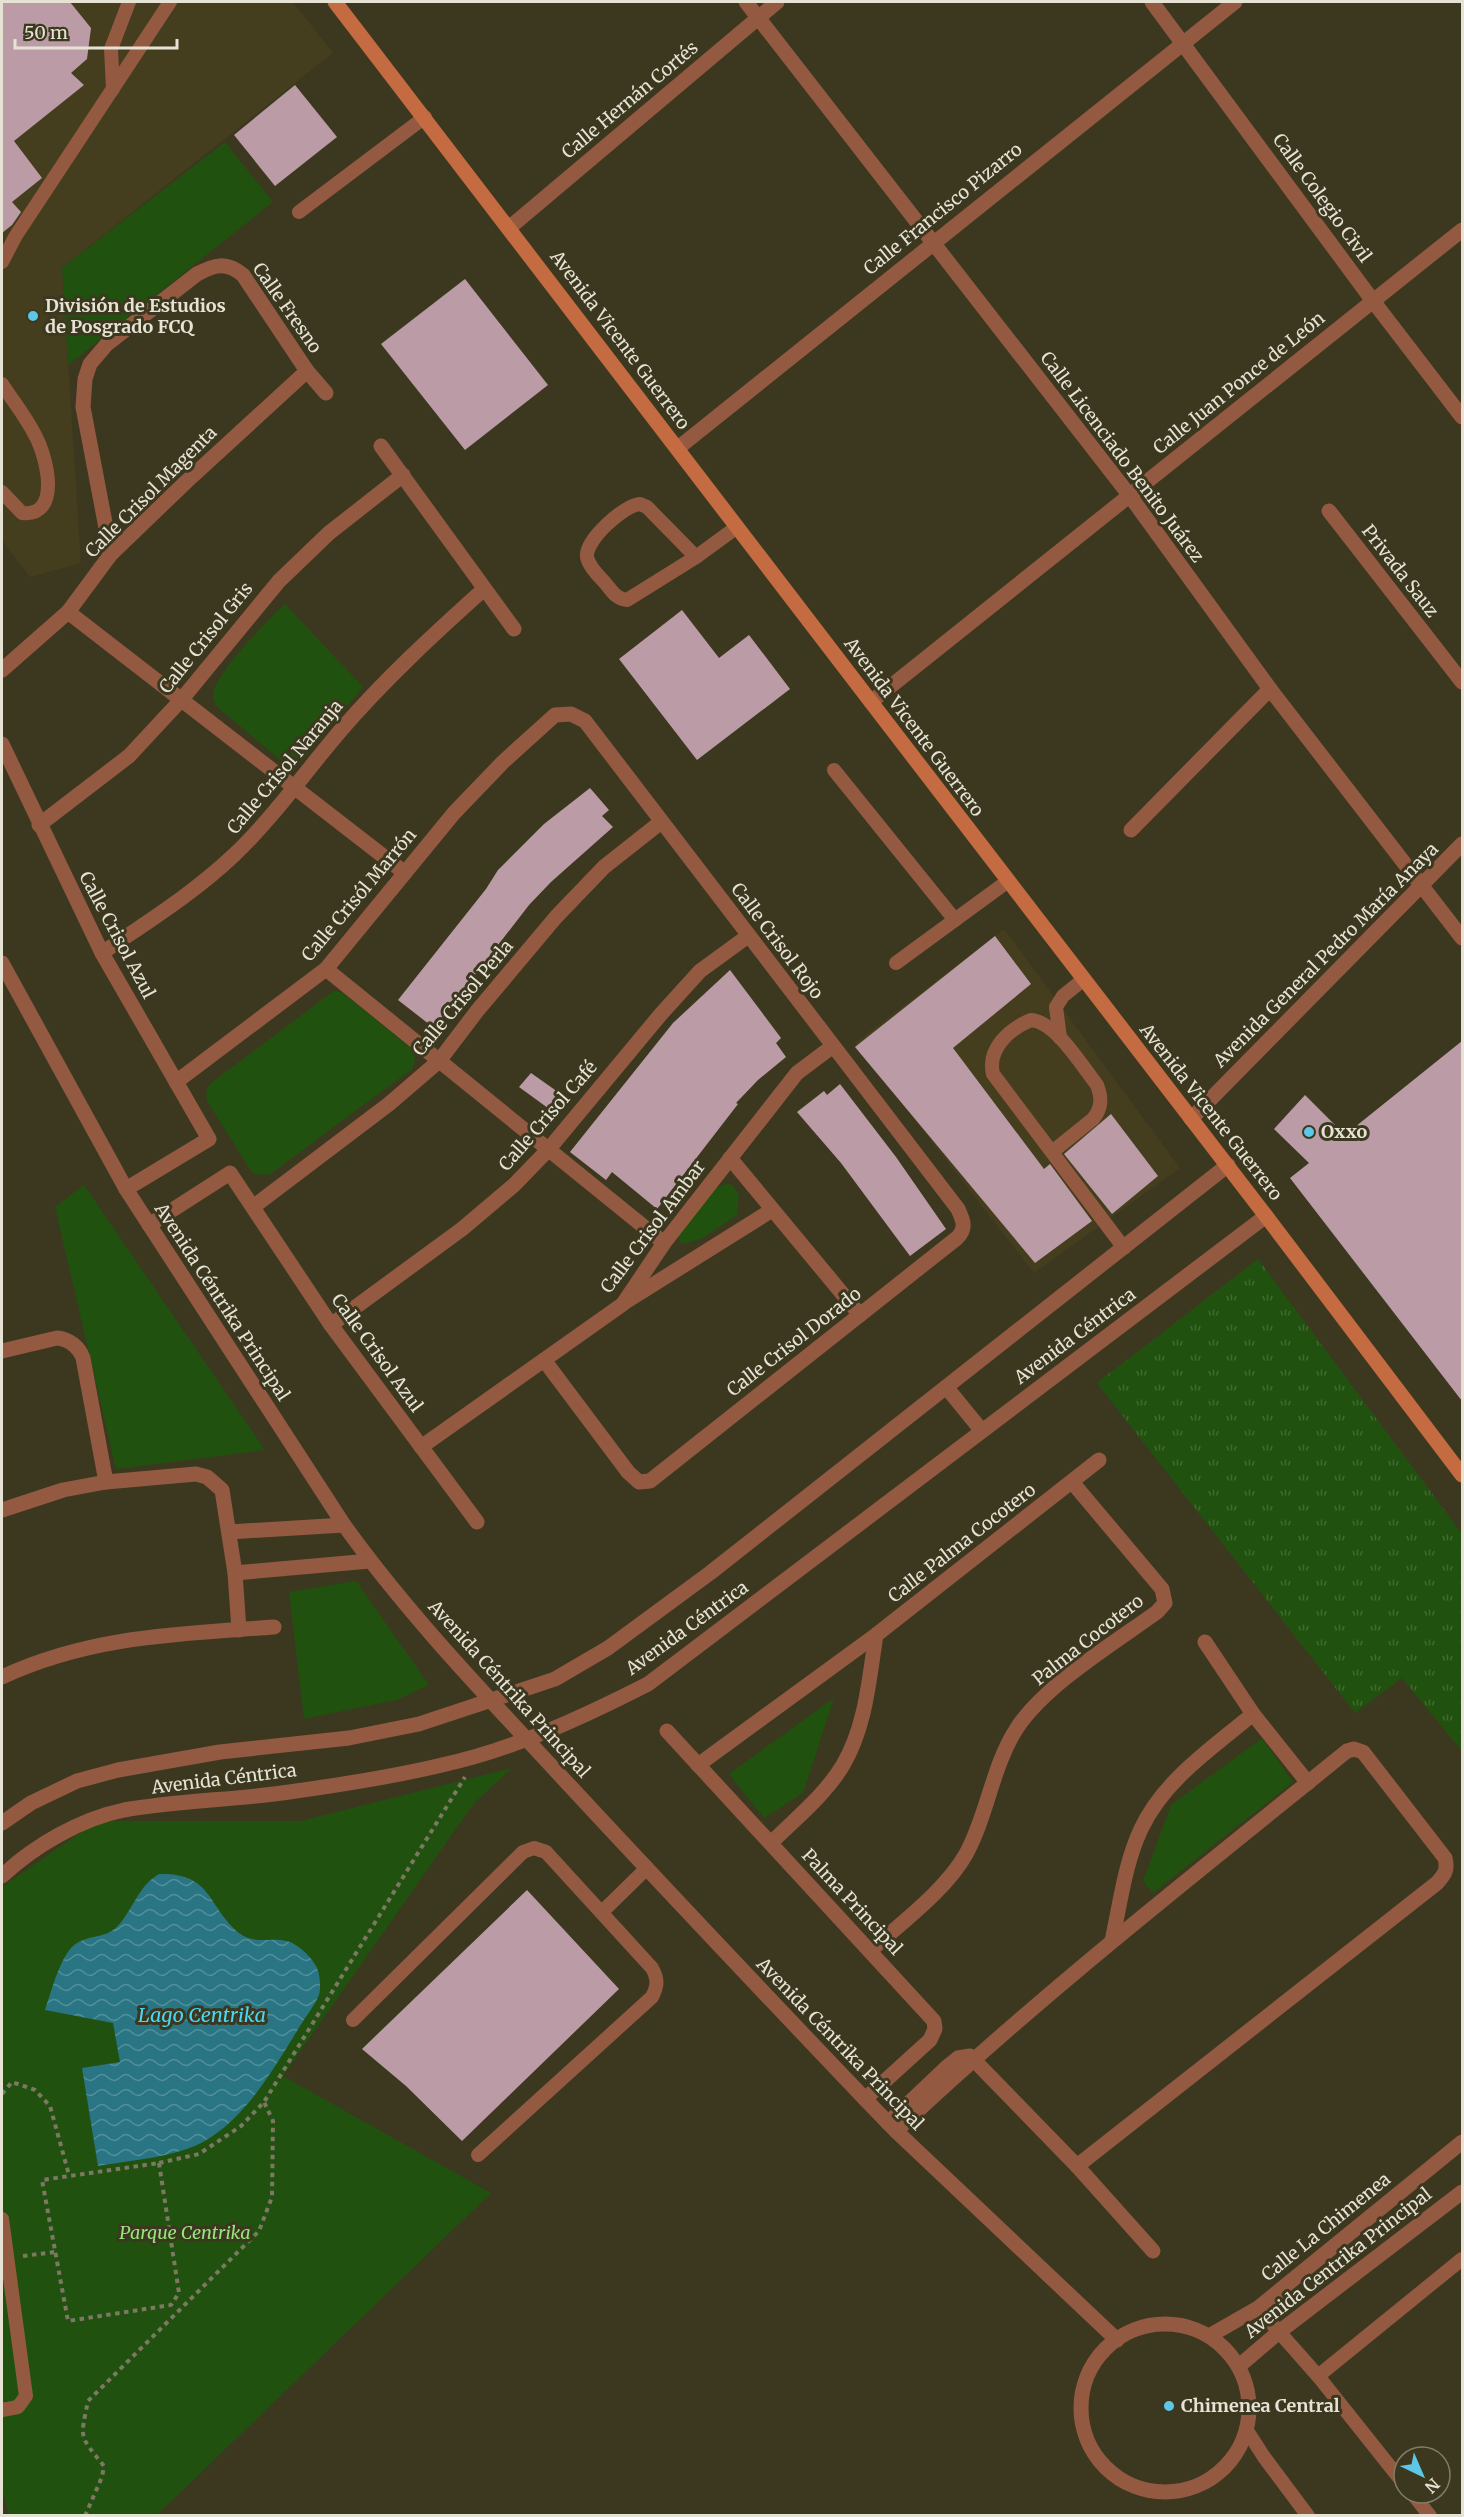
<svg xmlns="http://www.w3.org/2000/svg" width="1464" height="2517" font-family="Merriweather,serif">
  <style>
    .built { fill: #443d1e }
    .grass { fill: url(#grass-tufts) }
    .park { fill: #21510f }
    .water { fill: url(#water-waves) }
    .building { fill: #bb9ca6 }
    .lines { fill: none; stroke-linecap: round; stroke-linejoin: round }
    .path { stroke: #7c7864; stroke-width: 4; stroke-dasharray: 4.5 4.5; stroke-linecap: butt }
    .service { stroke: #935a41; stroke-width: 14 }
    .minor { stroke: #935a41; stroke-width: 15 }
    .tertiary { stroke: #935a41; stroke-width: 15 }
    .secondary { stroke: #c56b41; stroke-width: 15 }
    .poi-dot { fill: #5cc7e7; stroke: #3c3820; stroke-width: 2 }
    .labels { text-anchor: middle; stroke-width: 6; stroke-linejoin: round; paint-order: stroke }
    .street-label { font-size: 18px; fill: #e6e3d5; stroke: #3c3820 }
    .poi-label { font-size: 18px; font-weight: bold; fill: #e6e3d5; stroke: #3c3820; text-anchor: start }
    .park-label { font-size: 18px; font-style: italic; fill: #96e57e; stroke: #3c3820 }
    .water-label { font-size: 20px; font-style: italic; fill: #48d8f5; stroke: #3c3820 }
  </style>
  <defs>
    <pattern id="grass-tufts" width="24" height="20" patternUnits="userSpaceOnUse" patternTransform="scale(1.5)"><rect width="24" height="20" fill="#21510f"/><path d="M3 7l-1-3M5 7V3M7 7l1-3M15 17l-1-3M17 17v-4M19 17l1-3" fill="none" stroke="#416a31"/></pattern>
    <pattern id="water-waves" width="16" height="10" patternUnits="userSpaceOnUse" patternTransform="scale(1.5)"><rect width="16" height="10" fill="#297584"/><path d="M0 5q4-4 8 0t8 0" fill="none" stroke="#528f9a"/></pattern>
  </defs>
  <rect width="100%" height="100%" fill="#3c3820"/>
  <g class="built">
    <path d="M2,2H293L333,53L62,268L81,563L30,577L2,540Z"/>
    <path d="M1004,929L1180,1168L1034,1273L855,1043Z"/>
  </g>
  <path class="grass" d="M1258,1259L1462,1534V1751L1402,1678L1355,1713L1097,1383Z"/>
  <g class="park">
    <path d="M225,142L273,202L68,365L62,268Z"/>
    <path d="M285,604L363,687L302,761L294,765L285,764L215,705C215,702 213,699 213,696C212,676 269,619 285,604Z"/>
    <path d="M334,991L343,993L413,1050L415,1059L412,1069L269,1175L253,1174L207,1101L206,1092L210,1084Z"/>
    <path d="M727,1184L732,1185L739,1194L737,1215L703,1238L683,1244L679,1241V1234C691,1218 706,1187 727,1184Z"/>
    <path d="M84,1185L265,1450L116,1469L55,1207Z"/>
    <path d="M356,1581L429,1685L396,1700L304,1719L289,1592Z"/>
    <path d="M834,1698L803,1793L764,1818L729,1774Z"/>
    <path d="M1262,1738L1293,1782L1153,1893L1143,1881L1171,1805Z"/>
    <path d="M512,1768L474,1803L283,2076L491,2193L157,2515H9L2,2488V1887L97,1821H301Z"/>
  </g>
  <path class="water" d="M159,1874C213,1873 206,1905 239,1933C254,1945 270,1937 287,1941C298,1944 312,1957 317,1968C320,1975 321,1987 319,1995C315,2005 306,2016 300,2026C274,2068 246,2119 201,2143C171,2158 131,2160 98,2166L82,2068L120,2062L113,2023L45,2010C51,1993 61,1952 77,1943C94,1933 108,1940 122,1921C135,1904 140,1885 159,1874Z"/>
  <g class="building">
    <path d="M2,2H70L91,28L87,59L71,73L84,85L14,141L42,178L12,202L21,212L12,225L2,233Z"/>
    <path d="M295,85L337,137L275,186L234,135Z"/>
    <path d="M465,279L548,385L465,450L381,344Z"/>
    <path d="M682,610L719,658L749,635L790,689L697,760L619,659Z"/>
    <path d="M590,788L609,810L602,816L613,827L551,882L529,905L434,1028L398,1000L486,889L498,870L544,824Z"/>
    <path d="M995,936L1031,984L953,1048L1044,1169L1050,1164L1092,1221L1035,1263L855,1047Z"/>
    <path d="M730,970L781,1038L776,1043L786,1057L758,1080L736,1103L738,1104L657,1209L612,1172L606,1180L570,1152L673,1023Z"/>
    <path d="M1462,1041V1401L1290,1178L1309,1163L1274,1129L1305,1095L1345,1135Z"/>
    <path d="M531,1073L565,1097L552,1111L519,1087Z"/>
    <path d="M840,1084L896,1157L946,1229L910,1256L841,1163L797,1112L824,1091L827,1095Z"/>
    <path d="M1111,1114L1158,1176L1112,1214L1064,1154Z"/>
    <path d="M527,1890L619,1989L462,2141L406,2086L362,2049Z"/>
  </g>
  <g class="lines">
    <g class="path">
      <path d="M2,2094L12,2082L35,2090L50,2106L69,2175"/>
      <path d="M159,2163L199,2154L241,2126L264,2102L465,1777"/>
      <path d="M159,2163L179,2293L171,2305L68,2321L42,2180Z"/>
      <path d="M23,2256L55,2252"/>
      <path d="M85,2516L102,2477L104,2466C79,2435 80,2440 88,2401L259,2231L272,2197L273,2121L264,2102"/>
    </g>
    <g class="service">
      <path d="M113,89L111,49L129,2"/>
      <path d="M299,212L425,117"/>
      <path d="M2,262L15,237L170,2"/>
      <path d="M2,384C13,401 26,417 35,435C47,457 62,517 22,513L2,492"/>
      <path d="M696,557L647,507L640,504C624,505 585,540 587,557C589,567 599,576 606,584C612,591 616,599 627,600L696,557L737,527"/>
      <path d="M834,770L955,920"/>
      <path d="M896,963L1008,881"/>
      <path d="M1060,1038L1056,1007L1063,996L1084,979"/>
      <path d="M1052,1152L1093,1119C1102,1108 1102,1098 1097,1085C1082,1066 1056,1022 1031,1020C1009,1029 987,1049 993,1074L1124,1248"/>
      <path d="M602,1912L647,1868"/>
      <path d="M353,2020L523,1852L534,1848L546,1852L652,1968C658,1979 658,1985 652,1997L478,2155"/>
      <path d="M2,2219L26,2396L18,2407L2,2410"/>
      <path d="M1258,2308L1318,2376L1404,2484"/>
      <path d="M1318,2376L1462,2259"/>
      <path d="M1246,2429L1264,2457L1308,2516"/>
      <path d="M1412,2493L1430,2516"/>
    </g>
    <g class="minor">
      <path d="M746,2L1130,496L1270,689L1462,938"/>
      <path d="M1152,2L1373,301L1462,417"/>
      <path d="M509,228L777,2"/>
      <path d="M381,446L514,629"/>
      <path d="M678,448L1235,2"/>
      <path d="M1329,511L1462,682"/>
      <path d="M111,554L83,407L85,379L90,364L107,344L197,274C214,265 226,261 243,275L307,371L326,393"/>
      <path d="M68,612L405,873"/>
      <path d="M2,670L68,612L111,554L187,481L307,371"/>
      <path d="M871,702L1462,230"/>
      <path d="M2,744L102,953L209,1139L126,1189"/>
      <path d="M39,825L129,756L182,699L279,581L329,533L403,475"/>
      <path d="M1131,830L1270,689"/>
      <path d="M102,953C147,922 194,893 234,855C274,817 305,772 341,730C385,679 434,634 484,589"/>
      <path d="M2,963L126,1189L344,1525C407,1613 484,1693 557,1772C659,1882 762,1991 865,2099L896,2131L1117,2340"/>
      <path d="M326,969L664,1243"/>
      <path d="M176,1082L326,969L454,813L503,762L555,715L571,714L585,721L958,1209C963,1220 967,1228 957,1238L650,1481L639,1482L628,1472L544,1360"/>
      <path d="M730,1158L860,1315"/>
      <path d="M253,1207L389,1104L439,1061L477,1011L556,917L604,867L661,822"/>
      <path d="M149,1225L230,1173L331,1325L477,1522"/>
      <path d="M627,1301L772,1210"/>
      <path d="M331,1325L462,1229L514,1185L548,1150L661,1014L700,971L748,936"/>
      <path d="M2,1351L57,1338C69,1339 79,1347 83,1358L106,1482"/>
      <path d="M947,1388L982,1431"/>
      <path d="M421,1447L623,1304L664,1243L797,1073L833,1046"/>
      <path d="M2,1510L63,1490L106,1482L196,1474L207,1477L222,1490L235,1573L239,1630"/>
      <path d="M229,1532L344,1525"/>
      <path d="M235,1573L370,1561"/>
      <path d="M1205,1642L1253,1714L1308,1783"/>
      <path d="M2,1677C90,1636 178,1634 274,1627"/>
      <path d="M667,1731L934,2021L935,2029L930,2040L865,2099"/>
      <path d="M698,1765L876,1635L1099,1460"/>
      <path d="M2,1823L31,1803L77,1781L118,1770L220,1752L349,1738L419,1724L555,1679L608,1648L710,1573L1228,1165"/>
      <path d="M771,1843C795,1819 826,1794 843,1765C866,1726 869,1679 876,1635"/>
      <path d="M2,1876C34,1846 80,1819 124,1810C176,1801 230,1800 282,1793C333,1786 392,1777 442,1765C515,1749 583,1717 648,1684L1266,1216"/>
      <path d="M1112,1941C1120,1904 1125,1863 1141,1829C1164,1780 1212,1748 1253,1714"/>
      <path d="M870,1951C901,1923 946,1890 966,1854C988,1814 992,1766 1017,1728C1045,1685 1114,1643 1157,1612L1165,1603L1162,1589L1072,1482"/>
      <path d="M888,2123L948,2066L958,2058L970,2056L1077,2166L1153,2251"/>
      <path d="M896,2131C1039,1996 1194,1875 1347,1751L1354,1749L1363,1752L1445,1858C1448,1870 1445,1874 1437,1883L1077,2166"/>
      <circle cx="1165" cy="2408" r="84"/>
      <path d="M1209,2336L1258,2308L1462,2142"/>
      <path d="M1239,2366L1279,2332L1462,2192"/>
    </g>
    <path class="tertiary" d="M1191,1119L1462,844"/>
    <path class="secondary" d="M335,2L871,702L1266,1216L1462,1475"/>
  </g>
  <g class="poi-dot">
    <circle cx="33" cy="316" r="6"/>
    <circle cx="1309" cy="1132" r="6"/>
    <circle cx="1169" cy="2406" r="6"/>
  </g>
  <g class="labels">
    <g class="street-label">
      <text transform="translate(630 100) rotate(-40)" y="6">Calle Hernán Cortés</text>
      <text transform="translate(1322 198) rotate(54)" y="6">Calle Colegio Civil</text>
      <text transform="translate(943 209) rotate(-39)" y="6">Calle Francisco Pizarro</text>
      <text transform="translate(287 308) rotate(55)" y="6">Calle Fresno</text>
      <text transform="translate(620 340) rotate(53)" y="6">Avenida Vicente Guerrero</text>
      <text transform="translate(1239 383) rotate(-39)" y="6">Calle Juan Ponce de León</text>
      <text transform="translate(1122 457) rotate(53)" y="6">Calle Licenciado Benito Juárez</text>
      <text transform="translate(151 492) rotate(-45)" y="6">Calle Crisol Magenta</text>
      <text transform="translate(1400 571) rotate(52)" y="6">Privada Sauz</text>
      <text transform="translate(206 638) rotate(-51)" y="6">Calle Crisol Gris</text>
      <text transform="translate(914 727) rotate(53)" y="6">Avenida Vicente Guerrero</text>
      <text transform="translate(285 767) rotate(-50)" y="6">Calle Crisol Naranja</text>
      <text transform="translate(359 895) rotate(-50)" y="6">Calle Crisól Marrón</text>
      <text transform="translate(117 935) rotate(62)" y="6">Calle Crisol Azul</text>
      <text transform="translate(777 941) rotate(53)" y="6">Calle Crisol Rojo</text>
      <text transform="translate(1326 955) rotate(-45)" y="6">Avenida General Pedro María Anaya</text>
      <text transform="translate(463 998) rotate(-50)" y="6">Calle Crisol Perla</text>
      <text transform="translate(1211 1112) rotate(52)" y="6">Avenida Vicente Guerrero</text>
      <text transform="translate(548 1116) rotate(-49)" y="6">Calle Crisol Café</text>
      <text transform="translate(653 1227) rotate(-53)" y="6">Calle Crisol Ambar</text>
      <text transform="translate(222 1302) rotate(57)" y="6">Avenida Céntrika Principal</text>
      <text transform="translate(1075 1336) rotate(-37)" y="6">Avenida Céntrica</text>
      <text transform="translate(794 1342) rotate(-38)" y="6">Calle Crisol Dorado</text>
      <text transform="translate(377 1353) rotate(54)" y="6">Calle Crisol Azul</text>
      <text transform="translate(962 1543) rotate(-38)" y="6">Calle Palma Cocotero</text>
      <text transform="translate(687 1628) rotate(-36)" y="6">Avenida Céntrica</text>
      <text transform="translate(1088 1640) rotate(-38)" y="6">Palma Cocotero</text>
      <text transform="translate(509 1689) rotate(48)" y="6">Avenida Céntrika Principal</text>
      <text transform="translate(224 1779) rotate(-7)" y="6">Avenida Céntrica</text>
      <text transform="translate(852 1902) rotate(47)" y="6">Palma Principal</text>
      <text transform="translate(840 2044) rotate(46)" y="6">Avenida Céntrika Principal</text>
      <text transform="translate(1326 2227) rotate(-39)" y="6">Calle La Chimenea</text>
      <text transform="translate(1338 2263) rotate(-38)" y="6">Avenida Centrika Principal</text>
    </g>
    <g class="poi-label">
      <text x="45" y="312">División de Estudios<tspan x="45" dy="21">de Posgrado FCQ</tspan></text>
      <text x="1321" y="1138">Oxxo</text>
      <text x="1181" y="2412">Chimenea Central</text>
    </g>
    <g class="park-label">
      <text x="185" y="2239">Parque Centrika</text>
    </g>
    <g class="water-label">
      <text x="202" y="2022">Lago Centrika</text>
    </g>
  </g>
  <rect width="1464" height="2517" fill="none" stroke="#e6e3d5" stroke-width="6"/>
  <g transform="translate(1422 2475) rotate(136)"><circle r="28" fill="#3c3820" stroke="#807c68" stroke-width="1.5"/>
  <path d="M0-4.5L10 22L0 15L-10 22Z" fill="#5cc7e7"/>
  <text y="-9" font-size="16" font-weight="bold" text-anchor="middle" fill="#e6e3d5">N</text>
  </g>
  <path d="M15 39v9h162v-9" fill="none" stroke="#e6e3d5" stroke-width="3"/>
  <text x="24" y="39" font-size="18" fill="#e6e3d5" stroke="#3c3820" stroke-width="4.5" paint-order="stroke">50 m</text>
</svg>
